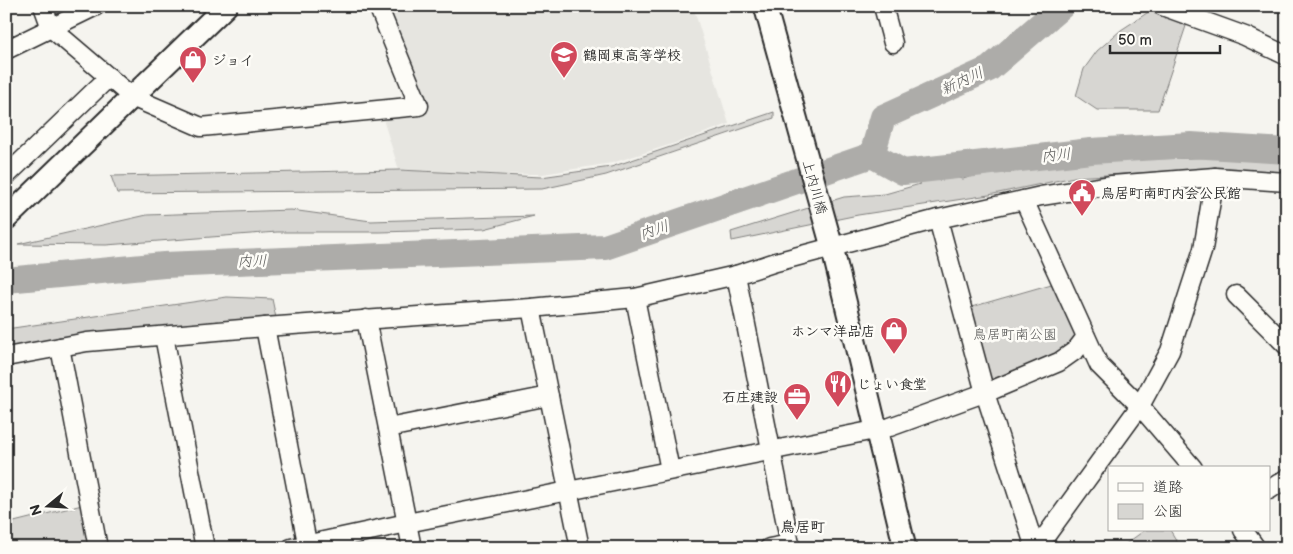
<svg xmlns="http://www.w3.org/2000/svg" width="1293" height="554" font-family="'Balsamiq Sans','Klee One',sans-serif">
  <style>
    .built { fill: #e6e5e0 }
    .green { fill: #d7d6d2; stroke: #81807e }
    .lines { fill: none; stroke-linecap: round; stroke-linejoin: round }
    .river { stroke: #adaca9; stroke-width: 26 }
    .minor-casing { stroke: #2b2b2b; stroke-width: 21 }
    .tertiary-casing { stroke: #2b2b2b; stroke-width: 25 }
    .minor { stroke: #fdfcf7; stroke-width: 18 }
    .tertiary { stroke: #fdfcf7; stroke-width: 21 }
    .labels { text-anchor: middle; stroke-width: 5; stroke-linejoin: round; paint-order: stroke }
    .poi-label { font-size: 14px; font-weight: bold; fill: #2b2b2b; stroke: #fdfcf7; text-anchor: start }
    .street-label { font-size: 14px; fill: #2b2b2b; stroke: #fdfcf7 }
    .park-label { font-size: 14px; fill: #565655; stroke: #fdfcf7 }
    .water-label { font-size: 15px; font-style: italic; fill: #585857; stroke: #fdfcf7 }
    .neighbourhood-label { font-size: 15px; font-weight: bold; fill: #2b2b2b; stroke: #fdfcf7 }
  </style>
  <rect width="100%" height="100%" fill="#f5f4ef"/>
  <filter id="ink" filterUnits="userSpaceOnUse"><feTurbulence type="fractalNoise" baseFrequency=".02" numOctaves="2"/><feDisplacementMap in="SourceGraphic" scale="10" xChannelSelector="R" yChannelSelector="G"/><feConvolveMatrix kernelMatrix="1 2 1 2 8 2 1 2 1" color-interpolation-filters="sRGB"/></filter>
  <g filter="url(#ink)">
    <path class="built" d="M384,6H693L729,124L688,139L612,163L543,174H471L399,170L382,116L427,111Z"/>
    <g class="green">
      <path d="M1153,9L1186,26L1158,110H1097L1076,96L1084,69L1097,51L1121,30Z"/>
      <path d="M774,112V118L606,175L542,189L117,193L111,176L399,170L541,177L611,167Z"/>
      <path d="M1231,157L1287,160V177L1189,170L1074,177L989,195L858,215L732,241L731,232L844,197L885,194L920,184L923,179L943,174L963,179L989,171H1009L1111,160Z"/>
      <path d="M291,210L371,221L534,216L484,229L380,232H277L106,245L18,244L147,215Z"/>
      <path d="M1055,283L1081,338L1070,350L988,387L968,308Z"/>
      <path d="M227,297L272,299L276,318L6,349V329Z"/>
      <path d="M86,504L95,548H6V524Z"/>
      <path d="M1145,530H1170L1181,548H1120Z"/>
    </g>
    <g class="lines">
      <g class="river">
        <path d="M872,155L883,117L989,69L1062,6"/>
        <path d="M6,280L164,265L605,247L872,155L903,172L1091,151L1191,145L1287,151"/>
      </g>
      <defs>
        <g id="minor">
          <path d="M43,6L51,28L132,97L201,127L419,106L378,6"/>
          <path d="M883,6L893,43"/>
          <path d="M1162,6L1245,36L1287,56"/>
          <path d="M6,50L96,6"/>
          <path d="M6,176L109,77"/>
          <path d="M1024,200L1099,365L1140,406L1193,468"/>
          <path d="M938,219L985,393L1035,548"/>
          <path d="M736,275L790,544"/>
          <path d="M1236,295L1287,346"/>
          <path d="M635,298L670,470"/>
          <path d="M531,308L580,548"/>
          <path d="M366,319L412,548"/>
          <path d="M265,327L308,548"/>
          <path d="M164,336L205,548"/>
          <path d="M60,347L98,548"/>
          <path d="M6,357L87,342L265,327L531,308L635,298L736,275L776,262L938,219L1041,196L1112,185L1215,177L1287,182"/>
          <path d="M388,428L549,396"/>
          <path d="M1269,490L1287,478"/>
          <path d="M1243,530L1256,548"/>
          <path d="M291,548L407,523L890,427L995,389L1059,362L1076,350L1086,337"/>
          <path d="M769,548L790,544L791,548"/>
          <path d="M1037,548L1140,406L1170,351L1203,249L1215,177"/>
        </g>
        <g id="tertiary">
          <path d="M765,6L832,247L905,548"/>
          <path d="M6,219L226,6"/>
        </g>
      </defs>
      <use href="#minor" class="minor-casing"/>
      <use href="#tertiary" class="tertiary-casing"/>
      <use href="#minor" class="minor"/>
      <use href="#tertiary" class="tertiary"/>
    </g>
  </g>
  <defs>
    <symbol id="school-pin" viewBox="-11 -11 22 30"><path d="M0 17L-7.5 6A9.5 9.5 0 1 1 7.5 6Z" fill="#d1495b" stroke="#fdfcf7"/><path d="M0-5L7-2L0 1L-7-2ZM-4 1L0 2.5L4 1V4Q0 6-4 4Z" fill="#fff"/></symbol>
    <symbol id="shop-pin" viewBox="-11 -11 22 30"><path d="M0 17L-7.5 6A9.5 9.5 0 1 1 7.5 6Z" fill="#d1495b" stroke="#fdfcf7"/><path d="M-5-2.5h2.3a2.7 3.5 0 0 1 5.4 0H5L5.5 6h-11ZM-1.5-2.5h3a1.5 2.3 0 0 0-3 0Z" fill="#fff"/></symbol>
    <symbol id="civic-pin" viewBox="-11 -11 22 30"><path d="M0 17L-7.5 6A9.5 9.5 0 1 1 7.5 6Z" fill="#d1495b" stroke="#fdfcf7"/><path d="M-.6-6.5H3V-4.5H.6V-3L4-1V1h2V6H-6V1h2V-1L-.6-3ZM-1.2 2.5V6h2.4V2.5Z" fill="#fff"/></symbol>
    <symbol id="restaurant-pin" viewBox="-11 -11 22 30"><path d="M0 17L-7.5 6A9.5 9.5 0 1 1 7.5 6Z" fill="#d1495b" stroke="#fdfcf7"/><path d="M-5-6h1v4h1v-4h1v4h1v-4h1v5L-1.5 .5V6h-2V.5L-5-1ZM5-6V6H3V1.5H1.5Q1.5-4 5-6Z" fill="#fff"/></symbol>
    <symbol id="office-pin" viewBox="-11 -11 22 30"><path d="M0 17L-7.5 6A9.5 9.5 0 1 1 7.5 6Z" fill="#d1495b" stroke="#fdfcf7"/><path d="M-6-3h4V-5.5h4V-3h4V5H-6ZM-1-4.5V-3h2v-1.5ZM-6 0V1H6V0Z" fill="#fff"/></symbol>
  </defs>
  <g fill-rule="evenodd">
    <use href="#school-pin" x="548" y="39" width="32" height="43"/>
    <use href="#shop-pin" x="177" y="44" width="32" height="43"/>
    <use href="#civic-pin" x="1066" y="177" width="32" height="43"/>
    <use href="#shop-pin" x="878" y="315" width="32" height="43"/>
    <use href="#restaurant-pin" x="822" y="368" width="32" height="43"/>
    <use href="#office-pin" x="781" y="381" width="32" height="43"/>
  </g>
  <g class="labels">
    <g class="poi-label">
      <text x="583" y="60">鶴岡東高等学校</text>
      <text x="212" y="65">ジョイ</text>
      <text x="1101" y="198">鳥居町南町内会公民館</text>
      <text x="875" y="336" text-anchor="end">ホンマ洋品店</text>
      <text x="857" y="389">じょい食堂</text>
      <text x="778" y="402" text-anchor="end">石庄建設</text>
    </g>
    <g class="street-label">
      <text transform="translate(815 187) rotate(74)" y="5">上内川橋</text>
    </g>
    <g class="park-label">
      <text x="1015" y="339">鳥居町南公園</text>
    </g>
    <g class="water-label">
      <text transform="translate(962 81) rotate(-25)" y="5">新内川</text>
      <text transform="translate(1056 155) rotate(-6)" y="5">内川</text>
      <text transform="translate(654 230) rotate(-19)" y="5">内川</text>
      <text transform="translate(252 261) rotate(-2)" y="5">内川</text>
    </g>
    <g class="neighbourhood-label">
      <text x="803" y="532">鳥居町</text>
    </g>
  </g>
  <rect width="1293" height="554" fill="none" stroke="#fdfcf7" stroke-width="25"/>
  <rect x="12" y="12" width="1268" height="529" fill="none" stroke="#2b2b2b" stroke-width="2" filter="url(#ink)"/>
  <rect x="1108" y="466" width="162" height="65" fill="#fdfcf7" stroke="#a9a8a5"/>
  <rect x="1118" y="483" width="25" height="8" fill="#fdfcf7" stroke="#a9a8a5"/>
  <text x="1153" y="492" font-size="15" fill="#2b2b2b">道路</text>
  <rect x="1118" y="504" width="25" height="15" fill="#d7d6d2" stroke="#a9a8a5"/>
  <text x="1153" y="516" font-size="15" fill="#2b2b2b">公園</text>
  <g transform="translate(48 506) rotate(252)" stroke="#fdfcf7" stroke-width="4" paint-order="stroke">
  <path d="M0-4L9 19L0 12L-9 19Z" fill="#2b2b2b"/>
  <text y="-8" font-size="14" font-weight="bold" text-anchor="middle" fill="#2b2b2b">N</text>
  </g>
  <path d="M1110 45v8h110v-8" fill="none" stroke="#2b2b2b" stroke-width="2.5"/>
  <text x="1118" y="45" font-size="15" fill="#2b2b2b" stroke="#fdfcf7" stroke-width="4" paint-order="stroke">50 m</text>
</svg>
